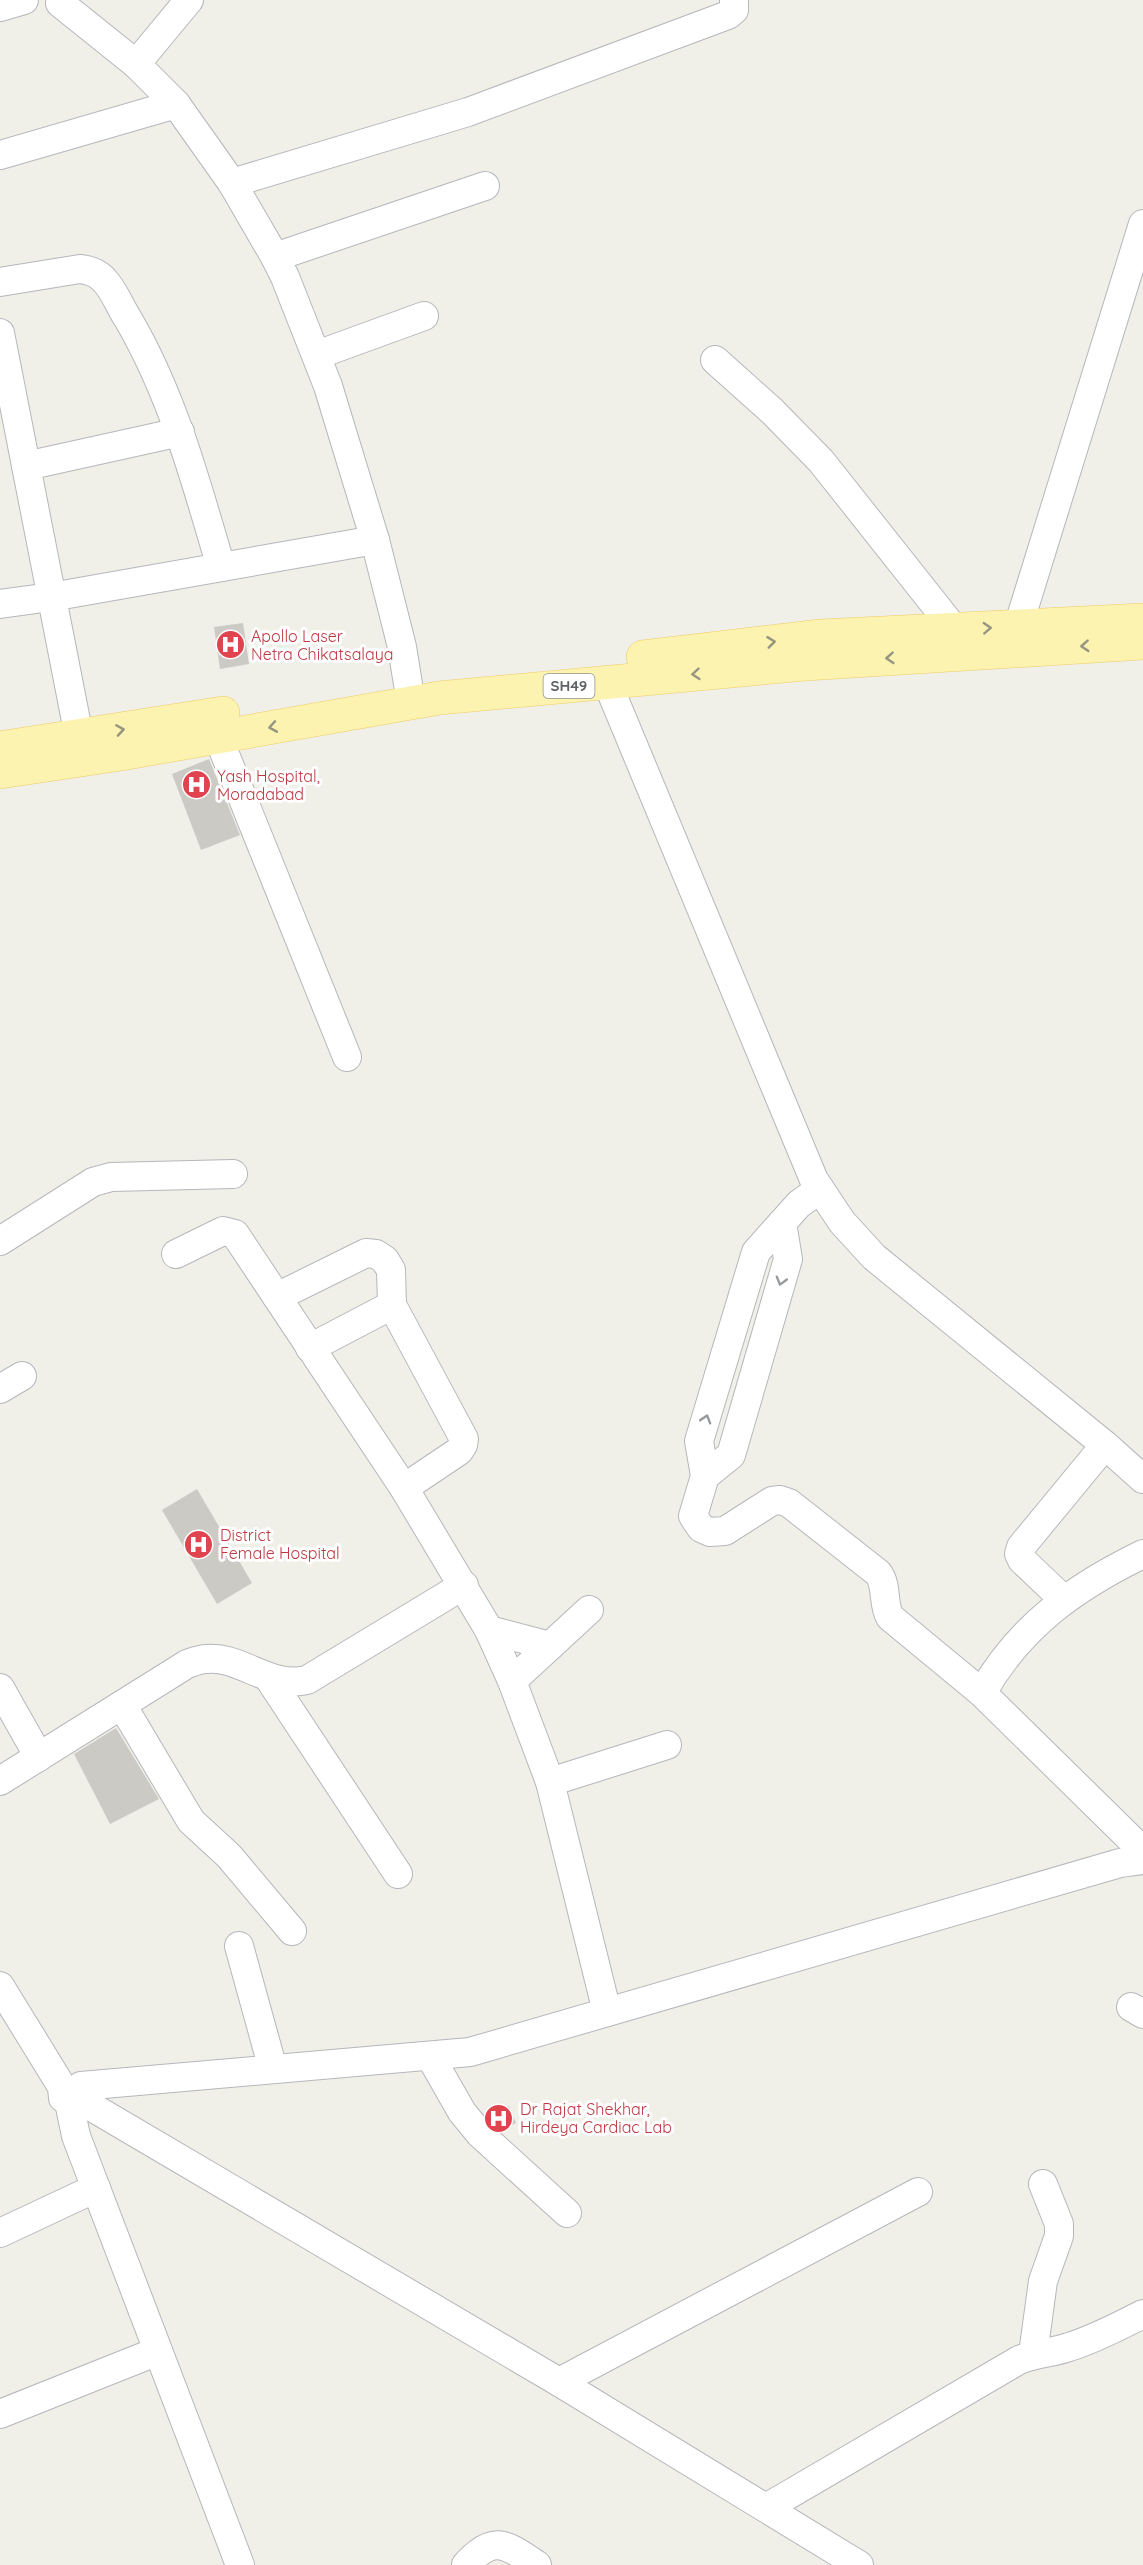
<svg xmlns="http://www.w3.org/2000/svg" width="1143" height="2565" font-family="Quicksand,sans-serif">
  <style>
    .building { fill: #cccac4 }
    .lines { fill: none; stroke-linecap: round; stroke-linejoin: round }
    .minor-casing { stroke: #b5b7bb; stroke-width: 30 }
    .major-casing { stroke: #edcc64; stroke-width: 34 }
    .minor { stroke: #fff; stroke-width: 28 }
    .major { stroke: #fcf3b1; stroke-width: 33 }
    .oneway { stroke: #969581 }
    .oneway2 { stroke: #97999c }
    .labels { text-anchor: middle; stroke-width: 6; stroke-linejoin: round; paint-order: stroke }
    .shield { fill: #fff; stroke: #8f9195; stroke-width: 1.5 }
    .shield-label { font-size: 15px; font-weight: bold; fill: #5f6267 }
    .health-label { font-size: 16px; fill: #be3a42; stroke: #fff; text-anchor: start }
  </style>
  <rect width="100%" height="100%" fill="#f0efe8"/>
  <g class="building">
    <path d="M243,623L249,664L220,669L214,627Z"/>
    <path d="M209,759L240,835L201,850L172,774Z"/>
    <path d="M197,1489L252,1583L217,1604L162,1510Z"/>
    <path d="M116,1728L159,1799L110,1824L74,1754Z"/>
    <path d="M509,2106L516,2123L500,2130L491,2114Z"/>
  </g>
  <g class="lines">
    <defs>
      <g id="minor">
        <path d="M60,3L136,64L176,104L232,183L275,257L285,277L328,386L375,540L402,647L408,684"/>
        <path d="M0,7L24,0"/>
        <path d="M136,64L189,0"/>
        <path d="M0,155L176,104"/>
        <path d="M232,183L468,112L728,15L734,10V0"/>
        <path d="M275,257L485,186"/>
        <path d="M0,282L80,269C89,270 97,272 104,280C114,290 120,307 128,319C173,396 196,482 221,567"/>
        <path d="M0,333L79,736"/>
        <path d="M317,355L424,316"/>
        <path d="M715,360L772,411L821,461L955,630"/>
        <path d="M26,466L180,432"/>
        <path d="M0,604L51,597L375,540"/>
        <path d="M1018,627L1143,224"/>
        <path d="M607,682L814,1180L842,1222L874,1257L1105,1445L1143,1479"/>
        <path d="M218,737L347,1057"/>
        <path d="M820,1189L799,1204L756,1252L699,1441L705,1476L693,1516L701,1528L710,1532L725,1531L772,1501L780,1500L789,1503L878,1573C888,1586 882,1603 890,1617L982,1693L1143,1851"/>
        <path d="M0,1241L93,1182L111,1177L233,1174"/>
        <path d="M176,1254L223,1231L235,1234L404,1488L489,1630L512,1681L550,1782L607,2012"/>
        <path d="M277,1297L366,1253L376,1254L385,1260L391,1270L392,1305L464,1439L463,1445L459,1451L404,1488"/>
        <path d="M310,1348L392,1305"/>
        <path d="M0,1389L22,1376"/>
        <path d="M705,1476L731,1455L788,1259L782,1223"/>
        <path d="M1064,1600L1022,1560L1019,1554L1021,1547L1105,1445"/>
        <path d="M489,1630L550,1646"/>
        <path d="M268,1677L398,1874"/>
        <path d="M512,1681L589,1610"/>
        <path d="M0,1688L39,1757"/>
        <path d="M982,1693C1020,1626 1075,1587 1143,1554"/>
        <path d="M122,1705L191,1821L229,1856L292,1931"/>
        <path d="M0,1781L187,1664C193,1662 200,1659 206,1659C240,1655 269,1689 307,1680L464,1585"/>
        <path d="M550,1782L667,1745"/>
        <path d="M239,1946L273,2069"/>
        <path d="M0,1986L62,2087L63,2098L73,2103L82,2097"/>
        <path d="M1131,2007L1143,2014"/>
        <path d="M430,2056L462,2112L480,2134L567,2213"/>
        <path d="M81,2086L470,2052L1120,1863L1143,1860"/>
        <path d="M80,2100L559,2382L859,2565"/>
        <path d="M69,2102L76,2136L240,2565"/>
        <path d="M0,2233L96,2188"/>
        <path d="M1033,2354L1043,2281L1059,2236V2224L1043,2184"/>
        <path d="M559,2382L918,2192"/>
        <path d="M0,2414L158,2351"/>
        <path d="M766,2508L1019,2360C1036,2353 1052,2353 1069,2347C1095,2339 1119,2326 1143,2314"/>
        <path d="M466,2565C494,2533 507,2545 537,2565"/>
      </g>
      <g id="major">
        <path d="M643,657L821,636L1143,620"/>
        <path d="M0,748L223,713"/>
        <path d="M0,772L121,754L439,698L805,664L1143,643"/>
      </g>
    </defs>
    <use href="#minor" class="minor-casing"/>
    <use href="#major" class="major-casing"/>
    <use href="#minor" class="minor"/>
    <use href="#major" class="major"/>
  </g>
  <defs><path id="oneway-chevron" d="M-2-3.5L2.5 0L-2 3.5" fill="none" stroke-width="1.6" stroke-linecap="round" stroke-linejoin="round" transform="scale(1.5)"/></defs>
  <g class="oneway">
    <use href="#oneway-chevron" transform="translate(987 628) rotate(-3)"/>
    <use href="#oneway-chevron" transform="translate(771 642) rotate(-7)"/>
    <use href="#oneway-chevron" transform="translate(1085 646) rotate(176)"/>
    <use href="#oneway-chevron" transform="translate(890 658) rotate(176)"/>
    <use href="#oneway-chevron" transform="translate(696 674) rotate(175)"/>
    <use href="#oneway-chevron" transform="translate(273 727) rotate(170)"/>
    <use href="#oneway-chevron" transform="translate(120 730) rotate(-9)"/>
  </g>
  <g class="oneway2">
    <use href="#oneway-chevron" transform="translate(781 1281) rotate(106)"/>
    <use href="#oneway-chevron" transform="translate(706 1419) rotate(-73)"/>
  </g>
  <defs>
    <symbol id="hospital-disc" viewBox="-11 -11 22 22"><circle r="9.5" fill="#e0444e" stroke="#fff"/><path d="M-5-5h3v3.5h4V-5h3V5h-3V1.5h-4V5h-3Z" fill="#fff"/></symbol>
  </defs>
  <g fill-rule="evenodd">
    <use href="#hospital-disc" x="214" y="628" width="33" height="33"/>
    <use href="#hospital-disc" x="180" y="768" width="33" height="33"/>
    <use href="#hospital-disc" x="182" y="1528" width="33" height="33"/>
    <use href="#hospital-disc" x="482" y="2102" width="33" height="33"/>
  </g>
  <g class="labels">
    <rect class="shield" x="543.5" y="674" width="51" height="24" rx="4.5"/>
    <g class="shield-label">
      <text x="569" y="691">SH49</text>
    </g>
    <g class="health-label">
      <text x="251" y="642">Apollo Laser<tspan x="251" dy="18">Netra Chikatsalaya</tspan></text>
      <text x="217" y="782">Yash Hospital,<tspan x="217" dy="18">Moradabad</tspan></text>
      <text x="220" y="1541">District<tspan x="220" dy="18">Female Hospital</tspan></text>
      <text x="520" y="2115">Dr Rajat Shekhar,<tspan x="520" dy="18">Hirdeya Cardiac Lab</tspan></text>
    </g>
  </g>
</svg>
